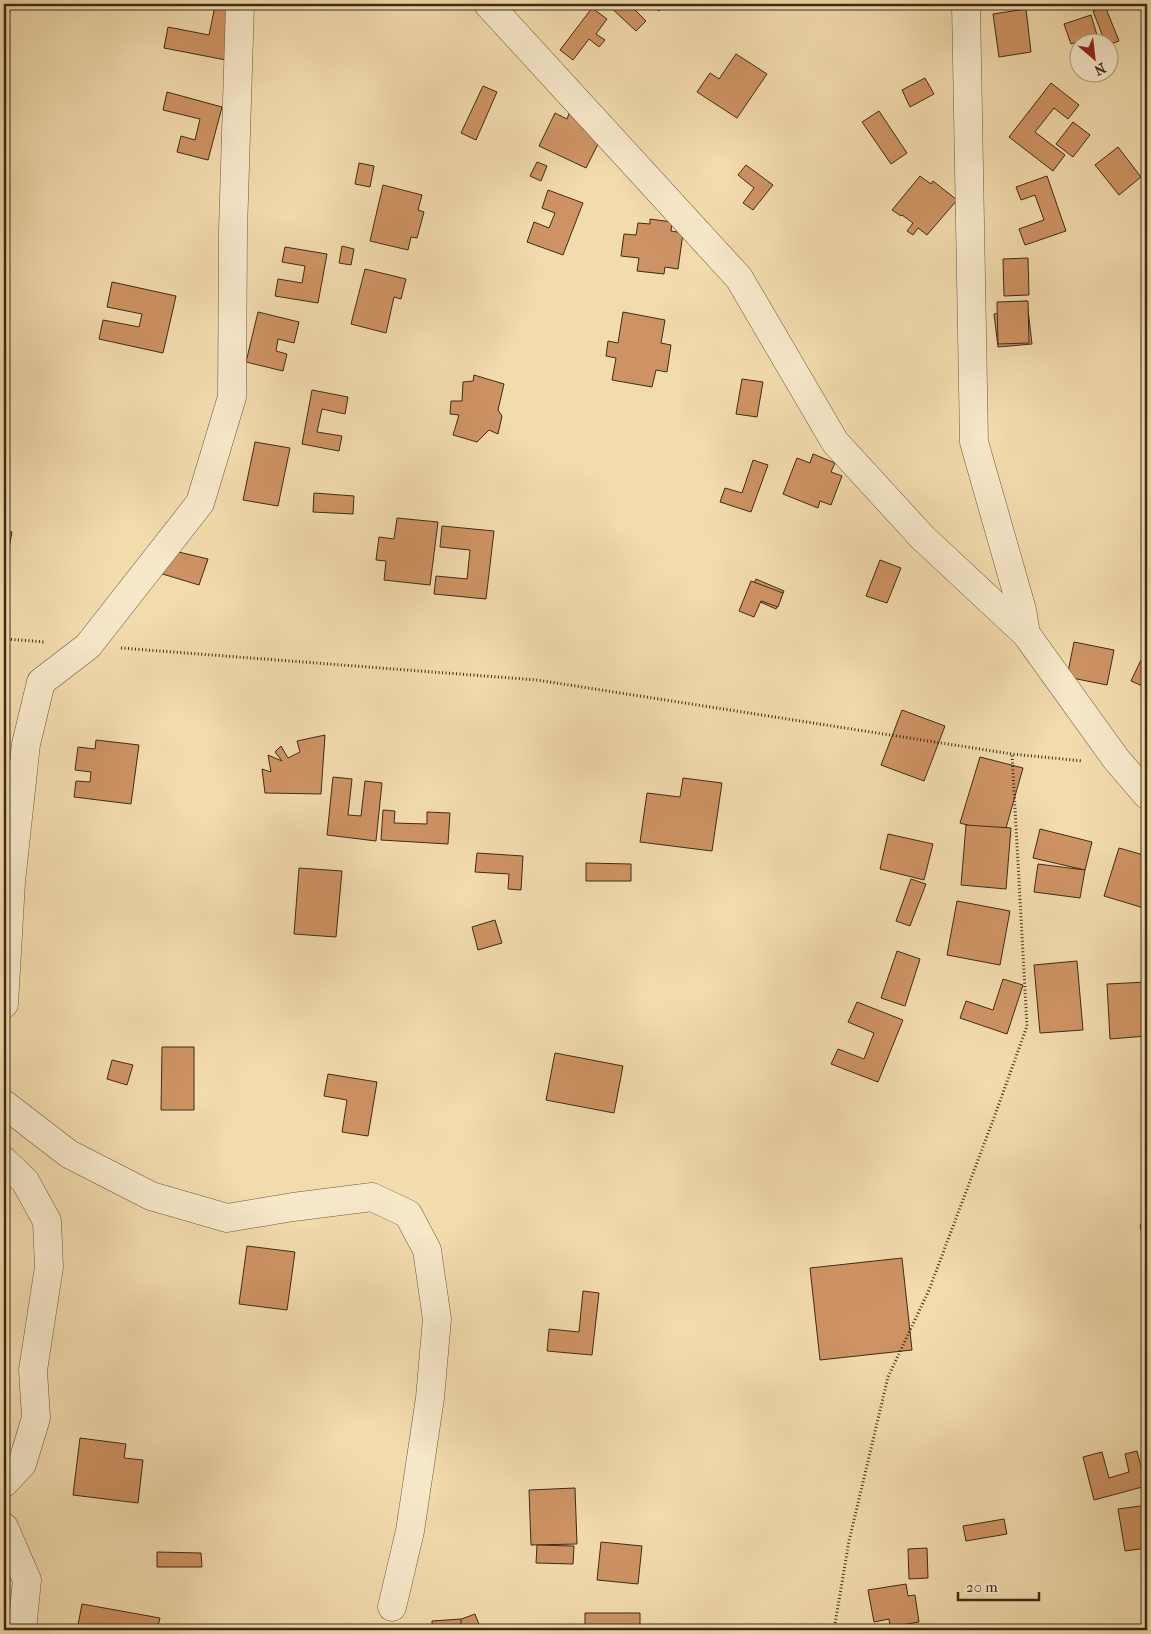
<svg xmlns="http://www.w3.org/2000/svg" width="1151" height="1634" font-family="'IM FELL French Canon',serif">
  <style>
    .building { fill: #ce9364; stroke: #3e2b17 }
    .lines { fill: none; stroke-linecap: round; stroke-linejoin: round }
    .street-casing { stroke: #6b573c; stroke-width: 29 }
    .path { stroke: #3e2b17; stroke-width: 3; stroke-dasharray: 1 2.5; stroke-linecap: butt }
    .street { stroke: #f7e8ca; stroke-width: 28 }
  </style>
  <rect width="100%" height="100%" fill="#f2dbad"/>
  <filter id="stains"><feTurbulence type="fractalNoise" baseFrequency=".004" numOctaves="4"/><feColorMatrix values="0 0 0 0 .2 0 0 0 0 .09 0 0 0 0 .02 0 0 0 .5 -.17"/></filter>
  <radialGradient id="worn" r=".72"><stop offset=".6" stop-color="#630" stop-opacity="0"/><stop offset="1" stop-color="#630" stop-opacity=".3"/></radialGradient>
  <g class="building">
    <path d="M201,4H237L226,60L164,48L168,27L209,35L215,6Z"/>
    <path d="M607,4H633L631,6L646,21L636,31Z"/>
    <path d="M651,4H666L659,11Z"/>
    <path d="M1105,6L1119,41L1108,45V42H1105L1093,11Z"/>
    <path d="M592,8L607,19L596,34L605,40L599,47L589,39L573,60L560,50Z"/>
    <path d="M1026,9L1031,52L999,57L993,14Z"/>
    <path d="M1091,15L1097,35L1071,44L1064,24Z"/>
    <path d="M736,54L767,74L737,118L697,92L710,73L719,79Z"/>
    <path d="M925,78L934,94L910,107L902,90Z"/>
    <path d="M1051,83L1079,105L1068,119L1054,108L1035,132L1065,155L1053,171L1009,137Z"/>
    <path d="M483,86L497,92L476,140L461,133Z"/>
    <path d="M167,92L222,107L208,160L177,152L181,136L195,140L200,119L163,110Z"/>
    <path d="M570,111L588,120L583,129L601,138L586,168L539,146L555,113L567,119Z"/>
    <path d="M879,111L907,153L891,164L862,122Z"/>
    <path d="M1073,122L1090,135L1073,157L1056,144Z"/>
    <path d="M1118,147L1141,177L1119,195L1095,165Z"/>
    <path d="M537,162L547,166L541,181L530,176Z"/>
    <path d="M359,163L374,166L370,187L355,184Z"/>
    <path d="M746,165L773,185L753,210L743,203L754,188L738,175Z"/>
    <path d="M920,176L931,184L933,181L957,200L927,235L918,228L913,235L907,231L913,223L902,215L901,216L892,210Z"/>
    <path d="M1047,176L1066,231L1025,245L1019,229L1044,220L1035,195L1021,200L1016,187Z"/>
    <path d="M383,185L422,195L418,210L424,212L417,238L411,237L408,250L370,241Z"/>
    <path d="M548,190L583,203L563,255L527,242L534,222L549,228L555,213L542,208Z"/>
    <path d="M650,219L672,222L671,231L683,233L678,269L665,267L664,274L637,271L639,258L621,256L624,234L636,235L638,223L650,224Z"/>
    <path d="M342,246L354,249L351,265L339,263Z"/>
    <path d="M285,247L327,254L318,303L275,296L278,279L302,283L305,266L282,262Z"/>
    <path d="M1028,258L1029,295L1004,296L1003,259Z"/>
    <path d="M365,269L406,279L401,299L394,297L386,333L351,324Z"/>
    <path d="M112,282L176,296L163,353L99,339L103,320L139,327L142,314L107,307Z"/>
    <path d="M1027,301L1032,344L998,347L994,314L1005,312V303Z"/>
    <path d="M1028,301L1029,343L998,344L997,302Z"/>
    <path d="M258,312L299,322L294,343L278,339L276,351L287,354L283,371L246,362Z"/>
    <path d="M623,312L665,320L661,343L671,345L667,372L656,370L652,387L612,380L616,358L606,356L608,341L618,343Z"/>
    <path d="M474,375L504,384L498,410L502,416L498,434L489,430L477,442L453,435L459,415L450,414L451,401H462L463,382L473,381Z"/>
    <path d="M742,379L763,382L757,417L736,414Z"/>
    <path d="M312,390L348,397L345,414L322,409L317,432L342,436L339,451L302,444Z"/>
    <path d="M255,442L290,448L278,506L243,500Z"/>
    <path d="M813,454L835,463L831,472L842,476L831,505L820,501L818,508L783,494L797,458L810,463Z"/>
    <path d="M753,460L768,465L751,512L720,502L725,488L742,493Z"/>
    <path d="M314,493L354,496L353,514L313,512Z"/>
    <path d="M397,518L438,522L430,585L384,580L386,561L376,560L379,537L394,539Z"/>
    <path d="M442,526L494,531L486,599L434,594L436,576L467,579L470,550L440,547Z"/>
    <path d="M4,530L12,532L4,576Z"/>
    <path d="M166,549L208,559L199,585L156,572Z"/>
    <path d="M880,560L901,568L887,603L866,596Z"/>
    <path d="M756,579L784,591L776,609L758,601L751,615L742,611Z"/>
    <path d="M751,581L783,593L778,607L761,601L754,617L739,611Z"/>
    <path d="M1074,642L1114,650L1107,685L1067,677Z"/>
    <path d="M1141,660L1147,663V688L1131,681Z"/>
    <path d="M902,710L945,726L924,781L881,765Z"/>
    <path d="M325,735L321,794L265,793L262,769L271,772L268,755L282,761L275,752L281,746L288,758L300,752L297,741Z"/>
    <path d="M96,740L139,745L131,804L74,797L76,781L90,782L91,772L75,770L78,747L95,749Z"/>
    <path d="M980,757L1023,768L1004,835L960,823Z"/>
    <path d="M333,777L352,779L348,815L361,816L365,781L382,783L376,841L327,835Z"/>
    <path d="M683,778L722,783L712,851L640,842L647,793L680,797Z"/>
    <path d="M383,810L395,811L394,823L427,824V812L450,813L448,844L381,840Z"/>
    <path d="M966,825L1011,828L1006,889L961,885Z"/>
    <path d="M1040,829L1092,842L1085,870L1033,858Z"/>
    <path d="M888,834L933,844L924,880L880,869Z"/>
    <path d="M1119,848L1147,856V909L1104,896Z"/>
    <path d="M477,853L523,856L521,890L508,889L509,874L475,872Z"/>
    <path d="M586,863L631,864V881H586Z"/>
    <path d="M1038,864L1085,870L1080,898L1034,892Z"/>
    <path d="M299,868L342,871L336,937L294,934Z"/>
    <path d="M911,879L926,884L910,926L896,921Z"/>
    <path d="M957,901L1010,911L1000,965L947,955Z"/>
    <path d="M495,920L502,943L478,950L472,927Z"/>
    <path d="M897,951L920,959L905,1006L881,998Z"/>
    <path d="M1077,961L1083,1030L1040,1033L1034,965Z"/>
    <path d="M1003,979L1023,985L1007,1034L960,1018L966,1001L993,1010Z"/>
    <path d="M1147,982V1036L1110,1039L1107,984Z"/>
    <path d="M857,1002L903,1020L878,1082L831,1064L838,1049L864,1059L874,1033L848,1022Z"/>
    <path d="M162,1047H194V1110H161Z"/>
    <path d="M555,1053L623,1066L614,1113L546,1100Z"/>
    <path d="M112,1060L133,1065L127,1085L107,1079Z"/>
    <path d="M328,1074L377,1082L368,1136L342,1132L347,1100L324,1096Z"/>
    <path d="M1147,1223V1253L1140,1225Z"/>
    <path d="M247,1246L295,1252L287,1310L239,1304Z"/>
    <path d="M902,1258L912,1350L820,1360L810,1268Z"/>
    <path d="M583,1291L599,1293L592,1355L547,1351L549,1329L579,1332Z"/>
    <path d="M80,1438L126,1444L124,1458L143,1460L138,1503L73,1495Z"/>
    <path d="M1137,1451L1146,1486L1094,1500L1083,1457L1102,1452L1109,1478L1129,1472L1125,1454Z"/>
    <path d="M575,1488L577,1544L531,1545L529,1490Z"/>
    <path d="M1147,1505V1548L1125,1551L1118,1509Z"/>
    <path d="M1004,1519L1007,1534L966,1541L963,1526Z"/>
    <path d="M601,1542L642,1546L638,1584L597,1580Z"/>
    <path d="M537,1545L574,1546L573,1564L536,1563Z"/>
    <path d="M927,1548L928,1578L909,1579L908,1549Z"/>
    <path d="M157,1552L201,1553L202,1567H157Z"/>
    <path d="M906,1584L908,1596L915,1595L919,1622L890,1627L889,1619L874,1622L868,1590Z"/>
    <path d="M82,1604L160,1618L157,1630H77Z"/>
    <path d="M585,1613H640V1629L585,1630Z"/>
    <path d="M475,1614L481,1630H454L451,1623Z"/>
    <path d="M461,1619V1630H432V1621Z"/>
  </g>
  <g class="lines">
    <defs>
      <g id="street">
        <path d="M488,4L739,278L835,442L922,537L1026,634"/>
        <path d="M966,4L974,442L1022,610L1026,634L1116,759L1147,795"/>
        <path d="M4,1004L11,882L26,744L41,682L88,646L200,503L232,397L233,231L240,4"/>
        <path d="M4,1104L69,1154L151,1196L227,1218L293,1207L372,1197L408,1214L427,1250L437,1319L430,1398L410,1531L392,1607"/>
        <path d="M4,1161L25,1181L47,1221L49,1267L33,1370L36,1418L22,1464L4,1483"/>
        <path d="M4,1527L27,1580L22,1630"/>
      </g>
    </defs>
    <use href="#street" class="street-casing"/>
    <g class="path">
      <path d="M4,639L45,642"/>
      <path d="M121,648L537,680L1012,754L1083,761"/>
      <path d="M834,1630L849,1541L888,1377L929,1290L995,1115L1027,1026L1012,754"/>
    </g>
    <use href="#street" class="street"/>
  </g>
  <rect width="1151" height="1634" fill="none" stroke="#f2dbad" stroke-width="20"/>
  <rect x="5" y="5" width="1141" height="1624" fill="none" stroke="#3e2b17" stroke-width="2.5"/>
  <rect x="10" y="10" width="1131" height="1614" fill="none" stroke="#3e2b17"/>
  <g transform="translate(1094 58) rotate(152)"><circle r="24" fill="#f7e8ca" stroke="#ad9c82"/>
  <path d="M0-4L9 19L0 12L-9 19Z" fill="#8f2418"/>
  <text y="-8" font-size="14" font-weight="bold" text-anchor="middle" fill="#3e2b17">N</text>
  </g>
  <path d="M958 1592v8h81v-8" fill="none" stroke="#3e2b17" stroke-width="2.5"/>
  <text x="966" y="1592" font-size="15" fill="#3e2b17" stroke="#f7e8ca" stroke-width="4" paint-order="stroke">20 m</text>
  <rect width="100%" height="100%" filter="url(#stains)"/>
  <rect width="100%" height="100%" fill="url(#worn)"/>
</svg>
